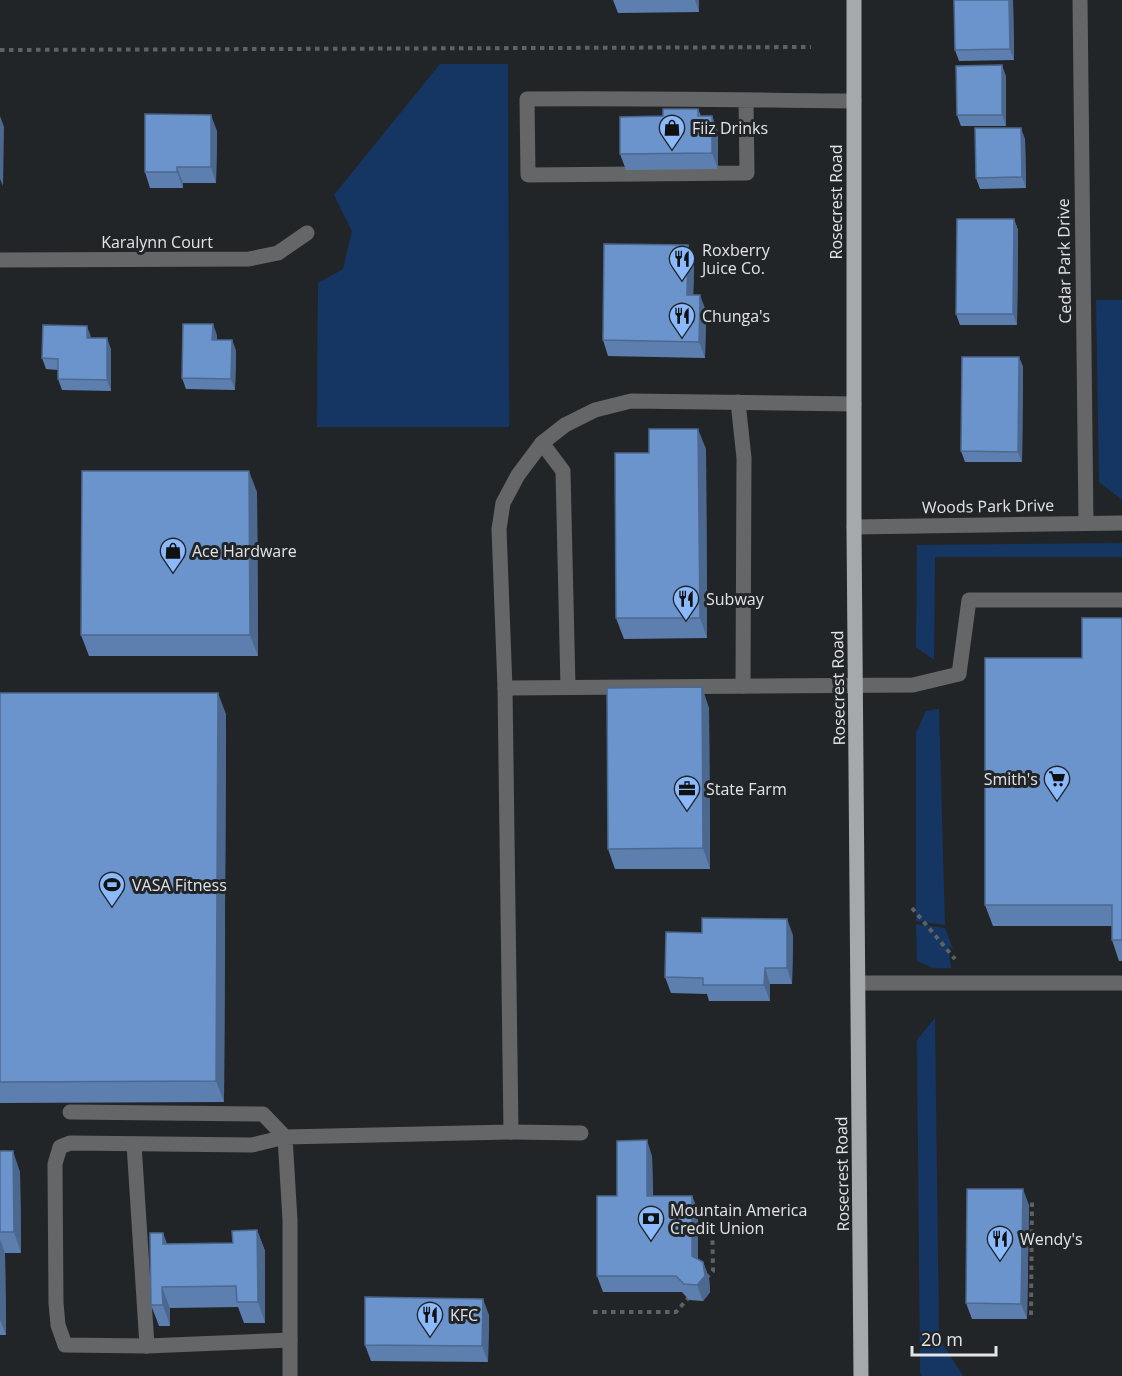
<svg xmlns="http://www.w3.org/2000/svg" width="1122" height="1376" font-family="'Open Sans',sans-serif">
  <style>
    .green { fill: #153663 }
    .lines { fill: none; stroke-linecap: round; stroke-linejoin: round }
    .path { stroke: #5f6265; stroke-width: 4; stroke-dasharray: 4.5 4.5; stroke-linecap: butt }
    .minor { stroke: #656668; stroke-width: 15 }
    .major { stroke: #a6a9ac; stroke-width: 15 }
    .wall { fill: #5d7faf }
    .shaded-wall { fill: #4c688f }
    .building { fill: #6c94cc; stroke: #4c688f; stroke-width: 1.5 }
    .labels { text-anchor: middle; stroke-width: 6; stroke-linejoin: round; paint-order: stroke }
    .poi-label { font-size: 16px; fill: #e3e4e7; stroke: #222528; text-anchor: start }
    .street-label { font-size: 16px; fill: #e3e4e7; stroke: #222528 }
  </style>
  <rect width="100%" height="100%" fill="#222528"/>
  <g class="green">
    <path d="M440,64H508L509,427H317L318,283L343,269L352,231L334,195Z"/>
    <path d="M1096,300H1122V500L1099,482Z"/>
    <path d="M1122,543V557H935L934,660L916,647L917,545Z"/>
    <path d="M939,709L945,925L916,921V733L926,711Z"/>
    <path d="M916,924L945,928L953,949L948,946L951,968H933L917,961Z"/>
    <path d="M935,1018L939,1338L963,1376H922L920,1372L917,1040Z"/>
  </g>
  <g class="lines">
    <g class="path">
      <path d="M0,50L811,47"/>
      <path d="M912,908L955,959"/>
      <path d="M706,1278L713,1271L712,1212"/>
      <path d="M593,1312H676L691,1295"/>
      <path d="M1031,1315L1032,1198"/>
    </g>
    <g class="minor">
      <path d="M1080,0L1086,523"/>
      <path d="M746,100L747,173L528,175L527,99C636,98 745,100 854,101"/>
      <path d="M0,260L249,259L278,253L307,233"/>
      <path d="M738,402L744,458L743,686"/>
      <path d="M542,443L563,471L568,687"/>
      <path d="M854,527L1122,523"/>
      <path d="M505,688L499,529L503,503L518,475L542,443L565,425L595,410L631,401L854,404"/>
      <path d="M858,983H1122"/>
      <path d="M70,1112L263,1114L285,1137L252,1145L70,1143L60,1147L55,1164L56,1303L58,1325L65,1345L147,1346L290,1340"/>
      <path d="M511,1132L581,1133"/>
      <path d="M134,1144L147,1346"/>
      <path d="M290,1376V1220L285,1137L511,1132L505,688L913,685L959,674L969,600H1122"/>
    </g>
    <path class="major" d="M854,0V527L861,1376"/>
  </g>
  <g class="wall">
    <path d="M613,0H699V12L618,13Z"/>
    <path d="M1013,0L1014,60L959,61L955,50Z"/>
    <path d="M1006,76V126H961L957,115Z"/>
    <path d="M698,109L701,116H712L718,132V169L626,170L620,154L663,116Z"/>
    <path d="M217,131L216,183H183V188H150L145,172Z"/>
    <path d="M1025,139L1026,188L980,189L976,178Z"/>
    <path d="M1014,219L1018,230L1017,325H960L956,314Z"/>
    <path d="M688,245L694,261L693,295L706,311L705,358L608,356L603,340Z"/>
    <path d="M217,335V340H232L236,351L235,390L186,389L182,378Z"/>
    <path d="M91,338L111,349V391L62,390L58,379V370L46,369L42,358Z"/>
    <path d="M1019,357L1023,367L1022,462H965L961,451Z"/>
    <path d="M706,449L707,638L624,639L616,618L649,453Z"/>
    <path d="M257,492L258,656H89L81,635Z"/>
    <path d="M1122,618V961H1119L1112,940V926H993L985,905L1082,658Z"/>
    <path d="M0,693L226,714L224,1102L0,1103Z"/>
    <path d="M709,708L710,869H615L608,849Z"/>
    <path d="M793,935L792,984H770V1001H709L707,994L671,993L665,977Z"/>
    <path d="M0,1151L20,1172L21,1253H5L6,1335H0Z"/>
    <path d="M652,1156L653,1196H692L698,1211V1259L703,1262L709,1278L710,1292L703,1301L689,1300L682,1292H603L597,1276L617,1196Z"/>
    <path d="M1029,1205L1027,1319H972L966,1303Z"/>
    <path d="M257,1230L265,1251V1323H244L238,1307L170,1308V1326H159L151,1305L167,1244L233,1243Z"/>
    <path d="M489,1315L488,1362L371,1361L365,1345Z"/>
  </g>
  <g class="shaded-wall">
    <path d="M695,0H699V12Z"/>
    <path d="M1009,0H1013L1014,60L1010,49Z"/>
    <path d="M1002,65L1006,76V126L1002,115Z"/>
    <path d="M211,115L217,131L216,183L211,167Z"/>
    <path d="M0,116L4,127L3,186L0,179Z"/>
    <path d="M712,116L718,132V169L712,153Z"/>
    <path d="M1021,128L1025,139L1026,188L1022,177Z"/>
    <path d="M177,167L183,183V188L177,172Z"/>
    <path d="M1014,219L1018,230L1017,325L1013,314Z"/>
    <path d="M688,245L694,261L693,311L687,295Z"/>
    <path d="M700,295L706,311L705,358L699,342Z"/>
    <path d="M213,324L217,335L216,351L212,340Z"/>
    <path d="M87,326L91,337L87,338Z"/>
    <path d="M107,338L111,349V391L107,380Z"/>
    <path d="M232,340L236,351L235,390L231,379Z"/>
    <path d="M1019,357L1023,367L1022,462L1018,452Z"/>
    <path d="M698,429L706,449L707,638L700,618Z"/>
    <path d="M249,471L257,492L258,656L250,635Z"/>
    <path d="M702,687L709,708L710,869L703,848Z"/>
    <path d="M218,693L226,714L224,1102L216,1081Z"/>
    <path d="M787,919L793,935L792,984L787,968Z"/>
    <path d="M765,968L770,984V1001L764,985Z"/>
    <path d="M647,1140L652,1156L653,1211L647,1196Z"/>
    <path d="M13,1151L20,1172L21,1253L14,1232Z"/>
    <path d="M1023,1189L1029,1205L1027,1319L1021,1304Z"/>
    <path d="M692,1196L698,1211V1272L692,1256Z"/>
    <path d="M257,1230L265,1251V1323L258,1302Z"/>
    <path d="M163,1233L171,1254L163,1244Z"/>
    <path d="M0,1239L5,1253L6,1335L0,1320Z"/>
    <path d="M703,1262L709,1278L710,1292L703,1301L697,1285Z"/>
    <path d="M162,1287L170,1308V1326L163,1305Z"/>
    <path d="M483,1299L489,1315L488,1362L482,1346Z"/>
  </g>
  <g class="building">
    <path d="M954,0H1009L1010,49L955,50Z"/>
    <path d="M1002,65V115H957L956,66Z"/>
    <path d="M663,109H698V116H712V153L620,154V117L663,116Z"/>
    <path d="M145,114L211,115V167H177V172H145Z"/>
    <path d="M975,128H1021L1022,177L976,178Z"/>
    <path d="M957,219H1014L1013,314H956Z"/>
    <path d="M604,244L688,245L687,295H700L699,342L603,340Z"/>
    <path d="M183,324H213L212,340H232L231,379L182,378Z"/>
    <path d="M43,325L87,326V338H107V380L58,379V359L42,358Z"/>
    <path d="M962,357H1019L1018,452L961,451Z"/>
    <path d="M649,429H698L700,618H616L615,453H649Z"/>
    <path d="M82,471H249L250,635H81Z"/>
    <path d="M1082,618H1122V940H1112V905H985V658H1082Z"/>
    <path d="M702,687L703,848L608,849L607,688Z"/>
    <path d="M0,693H218L216,1081L0,1082Z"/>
    <path d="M702,918L787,919V968H765L764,985H703V978L665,977L666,932L702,933Z"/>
    <path d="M647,1140V1196H692V1256L703,1262L705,1276L697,1285L684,1284L676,1276H597V1196H617V1141Z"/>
    <path d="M0,1151H13L14,1232H0Z"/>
    <path d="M967,1189H1023L1021,1304L966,1303Z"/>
    <path d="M257,1230L258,1302H237L236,1286L162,1287L163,1305H151L150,1233H163V1244L233,1243L232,1231Z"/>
    <path d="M365,1297L483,1299L482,1346L365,1345Z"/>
  </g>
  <defs>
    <symbol id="shop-pin" viewBox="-11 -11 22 30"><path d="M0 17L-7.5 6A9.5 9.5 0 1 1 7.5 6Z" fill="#8bbafc" stroke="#222528"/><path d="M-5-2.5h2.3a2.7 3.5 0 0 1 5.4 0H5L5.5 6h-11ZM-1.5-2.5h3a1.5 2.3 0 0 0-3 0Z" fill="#111"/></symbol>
    <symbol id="restaurant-pin" viewBox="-11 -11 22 30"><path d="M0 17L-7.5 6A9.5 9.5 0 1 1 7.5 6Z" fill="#8bbafc" stroke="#222528"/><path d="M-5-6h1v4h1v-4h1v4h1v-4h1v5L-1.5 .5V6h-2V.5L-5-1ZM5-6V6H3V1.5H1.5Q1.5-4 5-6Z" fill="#111"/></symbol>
    <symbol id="supermarket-pin" viewBox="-11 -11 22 30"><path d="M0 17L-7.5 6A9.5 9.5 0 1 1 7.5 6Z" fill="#8bbafc" stroke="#222528"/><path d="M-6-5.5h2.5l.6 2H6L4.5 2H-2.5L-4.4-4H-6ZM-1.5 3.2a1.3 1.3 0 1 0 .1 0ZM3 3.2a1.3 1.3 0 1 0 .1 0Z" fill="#111"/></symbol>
    <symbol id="office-pin" viewBox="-11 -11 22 30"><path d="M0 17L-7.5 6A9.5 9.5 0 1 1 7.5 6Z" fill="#8bbafc" stroke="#222528"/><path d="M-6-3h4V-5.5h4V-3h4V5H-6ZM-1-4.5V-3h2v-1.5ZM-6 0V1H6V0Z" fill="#111"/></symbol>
    <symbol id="stadium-pin" viewBox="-11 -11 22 30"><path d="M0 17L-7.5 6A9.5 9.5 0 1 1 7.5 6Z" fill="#8bbafc" stroke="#222528"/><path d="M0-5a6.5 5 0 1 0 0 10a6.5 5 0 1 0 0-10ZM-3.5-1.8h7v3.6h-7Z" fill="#111"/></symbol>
    <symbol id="bank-pin" viewBox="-11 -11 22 30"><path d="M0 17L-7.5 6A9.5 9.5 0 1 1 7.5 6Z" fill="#8bbafc" stroke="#222528"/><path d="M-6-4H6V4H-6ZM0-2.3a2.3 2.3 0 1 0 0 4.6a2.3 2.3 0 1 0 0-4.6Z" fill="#111"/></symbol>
  </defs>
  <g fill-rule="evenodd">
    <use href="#shop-pin" x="657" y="113" width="30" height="40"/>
    <use href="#restaurant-pin" x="667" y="244" width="30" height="40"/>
    <use href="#restaurant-pin" x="667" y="301" width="30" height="40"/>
    <use href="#shop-pin" x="158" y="536" width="30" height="40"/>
    <use href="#restaurant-pin" x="671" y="584" width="30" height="40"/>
    <use href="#supermarket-pin" x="1042" y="764" width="30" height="40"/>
    <use href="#office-pin" x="672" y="774" width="30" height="40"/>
    <use href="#stadium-pin" x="97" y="870" width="30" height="40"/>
    <use href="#bank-pin" x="636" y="1204" width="30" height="40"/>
    <use href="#restaurant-pin" x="985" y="1224" width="30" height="40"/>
    <use href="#restaurant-pin" x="415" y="1300" width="30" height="40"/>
  </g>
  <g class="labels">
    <g class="poi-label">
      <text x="692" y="134">Fiiz Drinks</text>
      <text x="702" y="256">Roxberry<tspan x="702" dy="18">Juice Co.</tspan></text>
      <text x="702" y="322">Chunga's</text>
      <text x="192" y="557">Ace Hardware</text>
      <text x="706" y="605">Subway</text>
      <text x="1038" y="785" text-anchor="end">Smith's</text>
      <text x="706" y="795">State Farm</text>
      <text x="132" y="891">VASA Fitness</text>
      <text x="670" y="1216">Mountain America<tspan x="670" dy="18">Credit Union</tspan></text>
      <text x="1020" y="1245">Wendy's</text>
      <text x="450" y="1321">KFC</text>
    </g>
    <g class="street-label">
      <text transform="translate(836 202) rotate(-90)" y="6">Rosecrest Road</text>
      <text x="157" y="248">Karalynn Court</text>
      <text transform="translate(1064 261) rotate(-91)" y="6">Cedar Park Drive</text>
      <text transform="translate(988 506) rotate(-1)" y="6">Woods Park Drive</text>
      <text transform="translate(838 688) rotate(-91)" y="6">Rosecrest Road</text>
      <text transform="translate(842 1174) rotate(-91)" y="6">Rosecrest Road</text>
    </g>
  </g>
  <path d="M912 1346v9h84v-9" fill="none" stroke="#e3e4e7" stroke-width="3"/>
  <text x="921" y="1346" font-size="18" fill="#e3e4e7" stroke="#222528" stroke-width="4.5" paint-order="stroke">20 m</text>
</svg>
